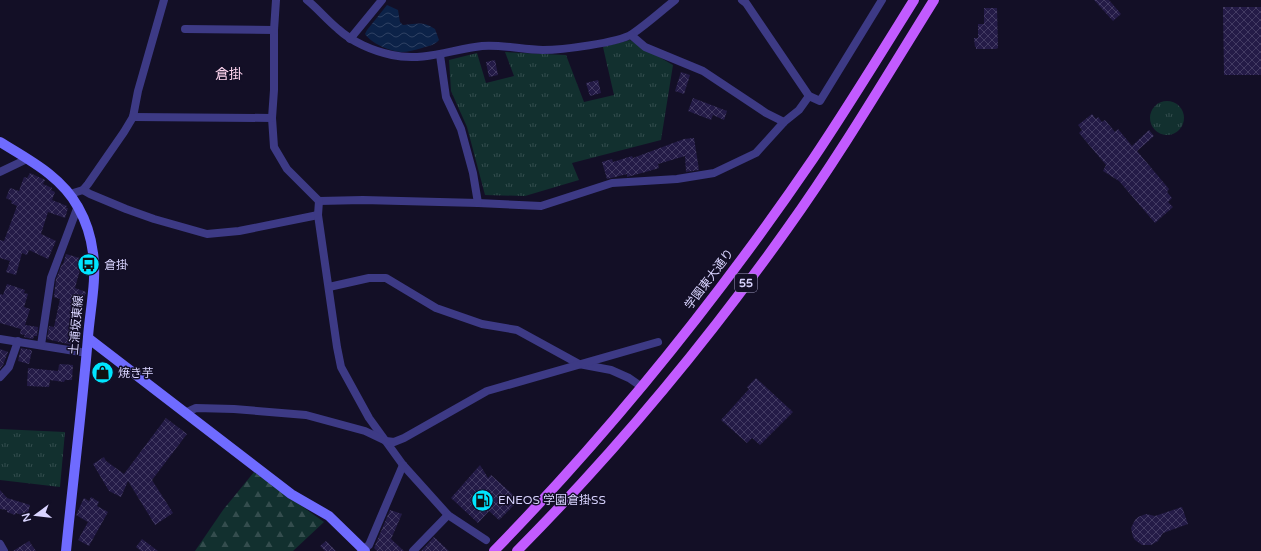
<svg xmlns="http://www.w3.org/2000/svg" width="1261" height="551" font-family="'Varela Round','Noto Sans JP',sans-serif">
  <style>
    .grass { fill: url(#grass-tufts) }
    .forest { fill: url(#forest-firs) }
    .water { fill: url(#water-waves) }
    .building { fill: url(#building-cross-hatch) }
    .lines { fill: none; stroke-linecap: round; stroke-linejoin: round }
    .street { stroke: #3d3a85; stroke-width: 8 }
    .secondary { stroke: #6f6bff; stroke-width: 10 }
    .primary { stroke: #c25bff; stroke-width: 10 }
    .labels { text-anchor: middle; stroke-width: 3; stroke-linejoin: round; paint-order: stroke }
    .shield { fill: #130f26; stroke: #9e99be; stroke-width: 1 }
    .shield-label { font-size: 11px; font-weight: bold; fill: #d9d4ff }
    .poi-label { font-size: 12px; fill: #d9d4ff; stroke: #130f26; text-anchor: start }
    .street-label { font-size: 12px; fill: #d9d4ff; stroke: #130f26 }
    .quarter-label { font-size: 14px; fill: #ffd6f0; stroke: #130f26 }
  </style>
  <defs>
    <pattern id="grass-tufts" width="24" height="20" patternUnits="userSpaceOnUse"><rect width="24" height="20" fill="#12302f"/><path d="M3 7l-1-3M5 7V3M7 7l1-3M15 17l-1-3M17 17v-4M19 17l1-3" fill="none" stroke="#344d4e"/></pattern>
    <pattern id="forest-firs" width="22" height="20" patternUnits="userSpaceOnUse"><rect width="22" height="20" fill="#12302f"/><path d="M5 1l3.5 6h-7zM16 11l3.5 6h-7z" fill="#344d4e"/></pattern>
    <pattern id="water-waves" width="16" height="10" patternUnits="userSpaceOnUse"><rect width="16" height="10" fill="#0c2248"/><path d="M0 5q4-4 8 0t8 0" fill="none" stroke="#2f4163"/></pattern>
    <pattern id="building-cross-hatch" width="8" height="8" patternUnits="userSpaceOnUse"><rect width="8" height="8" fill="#241b47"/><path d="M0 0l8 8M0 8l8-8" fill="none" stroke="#433b63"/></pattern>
  </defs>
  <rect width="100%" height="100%" fill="#130f26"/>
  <g class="grass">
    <path d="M630,40L673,65L661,140L572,163L579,180L525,196L485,195L467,127L451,91L449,60L477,53L486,83L514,76L505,52L566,55L584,102L614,95L603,47Z"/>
    <circle cx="1167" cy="118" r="17"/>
    <path d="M0,429L65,432L60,487L0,480Z"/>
  </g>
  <path class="forest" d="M254,472L324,522L293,551H195L223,510Z"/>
  <path class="water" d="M387,5L398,10L400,22L403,25C418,24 422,21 435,29L439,40C435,45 428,46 422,48C415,50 408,52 401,52C389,51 371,43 365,34L367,30Z"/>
  <g class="building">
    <path d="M1094,0H1109L1121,14L1113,21Z"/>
    <path d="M1223,7H1261V75H1224Z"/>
    <path d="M984,8H997L998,48L996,49H976V47H975L974,38H978V24H984Z"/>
    <path d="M495,60L498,75L489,77L486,62Z"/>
    <path d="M681,72L690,75L684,94L675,91Z"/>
    <path d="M598,80L601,93L590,96L586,83Z"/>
    <path d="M693,98L727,111L724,120L713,115L711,120L688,111Z"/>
    <path d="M1092,114L1096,119L1098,117L1102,122L1105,120L1115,132L1118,129L1132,146L1149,130L1154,136L1137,151L1169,189L1167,192L1172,198L1168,202L1173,207L1155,223L1119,181L1103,171L1106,165L1079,133L1082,130L1078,125Z"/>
    <path d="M694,138L699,170L686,172L685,156L658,164L659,168L649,171L627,177V174L607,179L602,162L612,159L613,162L632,156L633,158L684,139Z"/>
    <path d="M30,173L45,180L43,184L52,188L51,190L55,192L52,200L67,206L66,208H68L65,218L48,212L41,234L56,241L48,259L29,250L27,255L22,253L16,275L6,272L10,261L0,258V240L4,241L17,206L11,203L12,201L6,198L10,188L19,191L24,177L27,178Z"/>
    <path d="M66,254L83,259L75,288L86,292L82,304L80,303L76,322H78L74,344L72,345L47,339L49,326L54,327L60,299L54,297L56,279L62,264L63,265Z"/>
    <path d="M7,284L25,290L24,293L28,294L24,307L30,309L25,325L38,327L37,336H34L33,339L24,337L25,335L20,334L21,329L0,323V294L3,295Z"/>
    <path d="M21,348L31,350L32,351L29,364L18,361Z"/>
    <path d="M0,349L8,352L3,365L0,369Z"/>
    <path d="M96,363L106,365V367L112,368L110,380L94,377Z"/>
    <path d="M61,364L73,365L72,380H65L64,382L50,380L49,387L27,386L28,368L58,371L59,365Z"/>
    <path d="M756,378L793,412L760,445L752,438L747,443L721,420L749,389L747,387Z"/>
    <path d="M166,418L187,434L152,480L173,513L155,525L128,481L121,497L109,491L93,464L104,457L106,461L124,474Z"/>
    <path d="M480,465L488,478L491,475L519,500L499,520L489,511L478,523L451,498Z"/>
    <path d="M0,490L7,498L30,505L27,517L16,513L15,515L7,512V510L0,509Z"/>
    <path d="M91,497L99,502L97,506L108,512L89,546L78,540L88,522L76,515L84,498L89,501Z"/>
    <path d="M1182,507L1188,524L1163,533L1158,541L1151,545H1142L1135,540L1133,537L1131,528L1135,520L1138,517L1146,514L1155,516Z"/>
    <path d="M390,510L402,514L391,539L404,551H377L374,548Z"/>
    <path d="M434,537L449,551H421Z"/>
    <path d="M142,539L158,551H141L136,547Z"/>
    <path d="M29,541L36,551H13Z"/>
    <path d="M326,541L336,551H325L320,546Z"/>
  </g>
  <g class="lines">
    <g class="street">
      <path d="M276,0L274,30V90L272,118L274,147L287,169L319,201L363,200L478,203L541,206L612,183L677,179L714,173L756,153L784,122L799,110L809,96"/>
      <path d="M307,0C318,9 327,20 338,29C352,42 373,51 392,55C423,62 453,49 482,46C500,44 524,50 543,50C561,50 618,43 632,34C647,24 661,11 675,0"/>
      <path d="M742,0L746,3L809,96L820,101L882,0"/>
      <path d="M185,29L274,30"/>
      <path d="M631,35L645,47L703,71L766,113L784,122"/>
      <path d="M350,39L382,0"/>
      <path d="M440,55L446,97L461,129L473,173L478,203"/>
      <path d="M133,117L272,118"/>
      <path d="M0,172L27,159"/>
      <path d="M83,190L88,184L124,132L133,117L138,91L164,0"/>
      <path d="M70,194L83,190L90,194L126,209L154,219L207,234L239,231L318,215"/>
      <path d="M319,201L318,215L337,347L341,367L369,418L403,465L448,515L486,540"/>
      <path d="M329,287L369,278H386L436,308L482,324L517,330L579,364L611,370L629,378L642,387"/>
      <path d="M0,339L87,353"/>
      <path d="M41,345L51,278L78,206"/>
      <path d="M0,377L9,367L18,341"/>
      <path d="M185,413L196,408L234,409L306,415L365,431L386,441L394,442L404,438L487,391L658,342"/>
      <path d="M0,544L4,551"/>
      <path d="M361,551L369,545L403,465"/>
      <path d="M413,551L448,515"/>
    </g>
    <g class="secondary">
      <path d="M0,142C29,160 61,176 78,207C86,221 91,237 93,253C97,279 90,310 88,337C82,409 73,480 66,551"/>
      <path d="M88,338L291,494L329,516L365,551"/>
    </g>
    <g class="primary">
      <path d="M494,551C612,430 718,298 813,159C848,107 881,53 914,0"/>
      <path d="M517,551C616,451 706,343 787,229C840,155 886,77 934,0"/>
    </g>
  </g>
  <defs>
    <symbol id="bus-disc" viewBox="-11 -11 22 22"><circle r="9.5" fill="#00e5ff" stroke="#130f26"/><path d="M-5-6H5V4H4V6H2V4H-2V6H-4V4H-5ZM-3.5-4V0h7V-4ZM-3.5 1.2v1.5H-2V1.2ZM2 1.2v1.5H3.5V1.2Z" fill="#111"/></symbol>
    <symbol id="shop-disc" viewBox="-11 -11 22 22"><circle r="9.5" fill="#00e5ff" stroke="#130f26"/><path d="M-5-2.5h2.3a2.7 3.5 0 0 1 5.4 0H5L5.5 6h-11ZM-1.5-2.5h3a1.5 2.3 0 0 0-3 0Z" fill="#111"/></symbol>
    <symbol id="fuel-disc" viewBox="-11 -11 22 22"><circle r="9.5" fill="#00e5ff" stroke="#130f26"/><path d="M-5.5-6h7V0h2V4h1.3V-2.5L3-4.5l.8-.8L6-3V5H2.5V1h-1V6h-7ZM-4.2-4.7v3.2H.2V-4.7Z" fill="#111"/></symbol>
  </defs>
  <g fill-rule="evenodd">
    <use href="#bus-disc" x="76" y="252" width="25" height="25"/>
    <use href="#shop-disc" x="90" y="360" width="25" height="25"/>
    <use href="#fuel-disc" x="470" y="488" width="25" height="25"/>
  </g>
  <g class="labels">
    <rect class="shield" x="735" y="274" width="22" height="18" rx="3"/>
    <g class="shield-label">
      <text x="746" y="287">55</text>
    </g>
    <g class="poi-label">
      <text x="104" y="269">倉掛</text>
      <text x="118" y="377">焼き芋</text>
      <text x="498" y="504">ENEOS 学園倉掛SS</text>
    </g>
    <g class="street-label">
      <text transform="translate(709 279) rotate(-53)" y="4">学園東大通り</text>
      <text transform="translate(76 325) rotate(-85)" y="4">土浦坂東線</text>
    </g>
    <g class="quarter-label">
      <text x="229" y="79">倉掛</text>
    </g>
  </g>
  <g transform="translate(36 515) rotate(255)" stroke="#130f26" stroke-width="3" paint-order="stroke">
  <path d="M0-3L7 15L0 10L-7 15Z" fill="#d9d4ff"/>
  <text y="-6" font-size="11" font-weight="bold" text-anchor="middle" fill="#d9d4ff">N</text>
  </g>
</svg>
